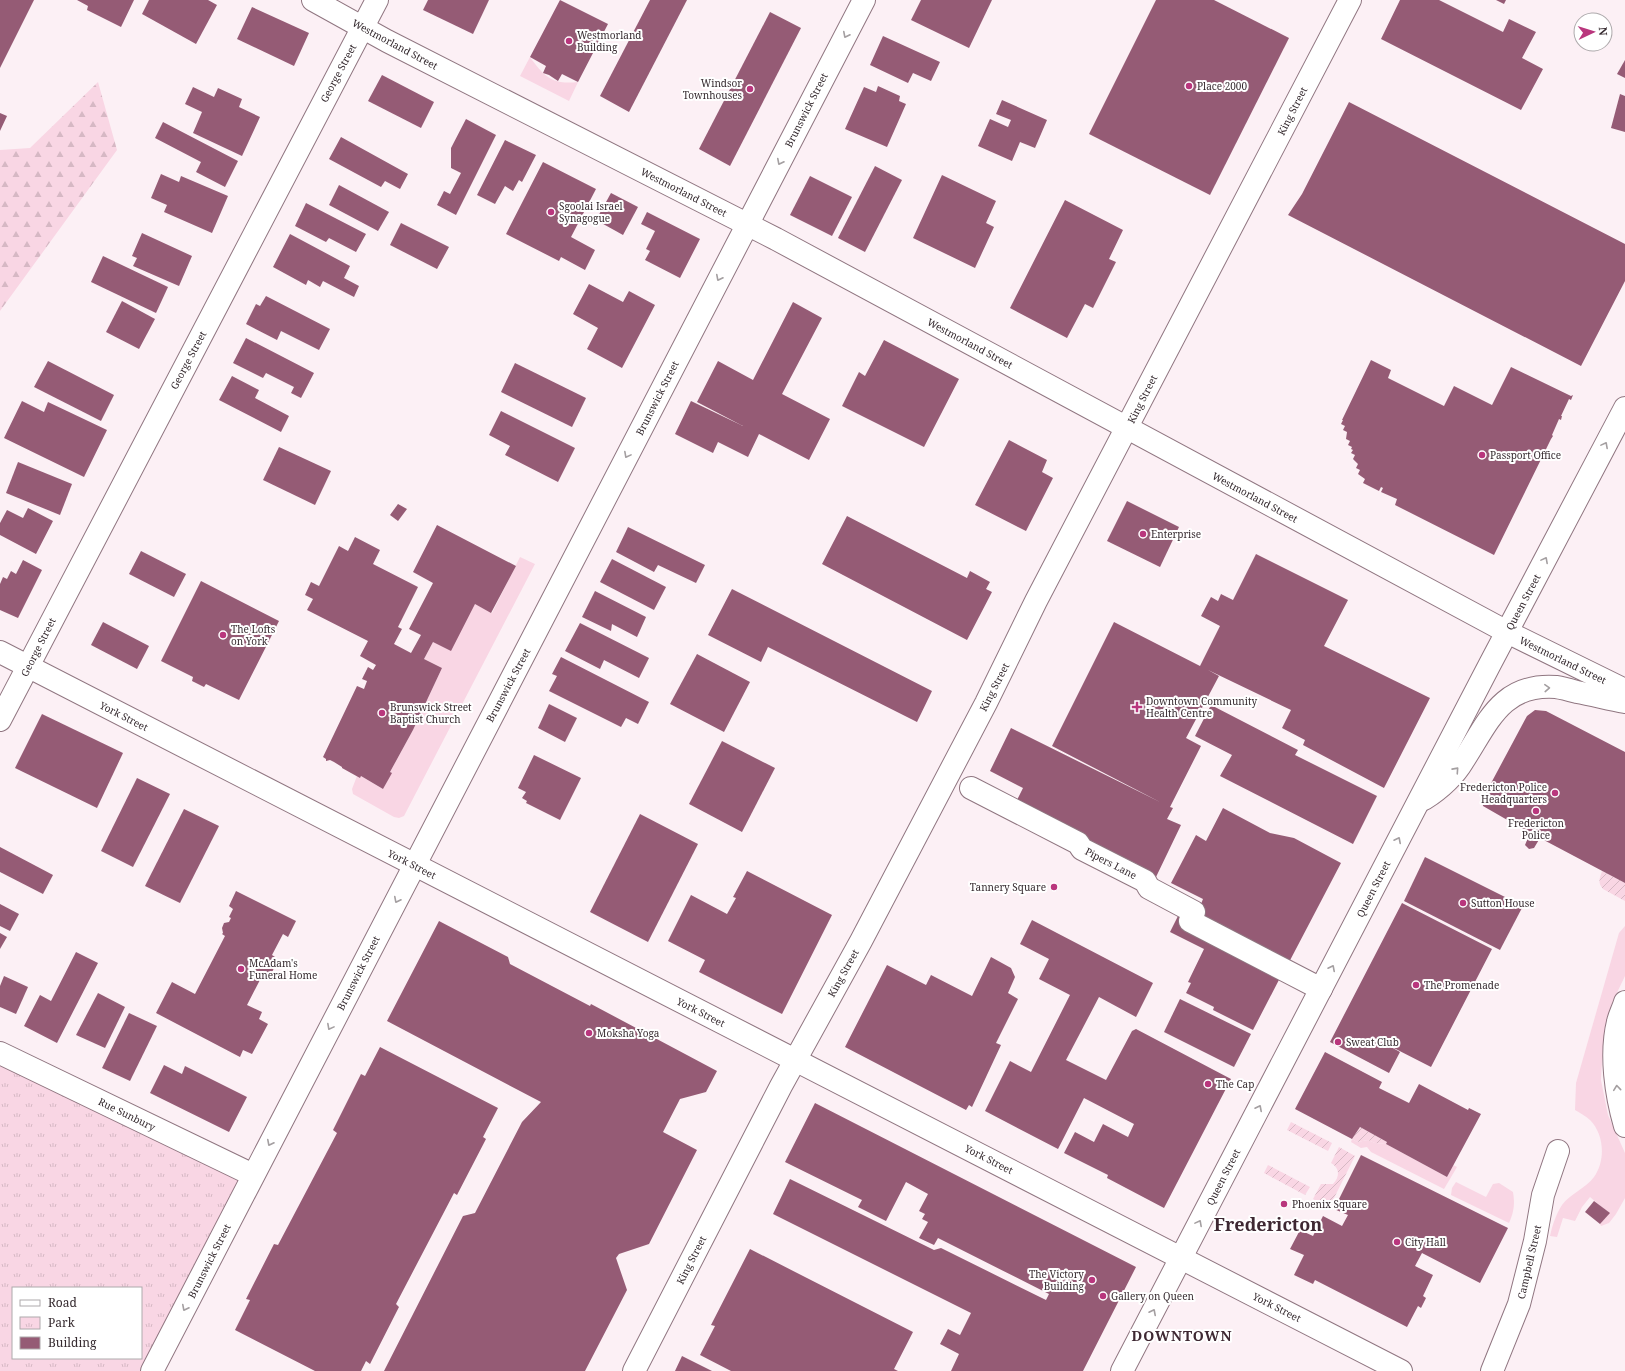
<svg xmlns="http://www.w3.org/2000/svg" width="1625" height="1371" font-family="'Noto Serif',serif">
  <style>
    .grass { fill: #f9d6e4 }
    .forest { fill: url(#forest-firs) }
    .park { fill: url(#park-tufts); fill-rule: evenodd }
    .garden { fill: url(#garden-furrows) }
    .building { fill: #955b75 }
    .lines { fill: none; stroke-linecap: round; stroke-linejoin: round }
    .street-casing { stroke: #907681; stroke-width: 24 }
    .secondary-casing { stroke: #907681; stroke-width: 24 }
    .highway-casing { stroke: #907681; stroke-width: 24 }
    .street { stroke: #fff; stroke-width: 22 }
    .secondary { stroke: #fff; stroke-width: 22 }
    .highway { stroke: #fff; stroke-width: 22 }
    .oneway { stroke: #a49fa1 }
    .poi-dot { fill: #b9367d; stroke: #fff; stroke-width: 1.5 }
    .labels { text-anchor: middle; stroke-width: 4; stroke-linejoin: round; paint-order: stroke }
    .poi-label { font-size: 10px; fill: #352a2f; stroke: #fff; text-anchor: start }
    .street-label { font-size: 10px; fill: #352a2f; stroke: #fff }
    .district-label { font-size: 14px; font-weight: bold; letter-spacing: 1px; fill: #3e2832; stroke: #fff }
    .town-label { font-size: 18px; font-weight: bold; fill: #3e2832; stroke: #fff }
  </style>
  <defs>
    <pattern id="forest-firs" width="22" height="20" patternUnits="userSpaceOnUse"><rect width="22" height="20" fill="#f9d6e4"/><path d="M5 1l3.5 6h-7zM16 11l3.5 6h-7z" fill="#d6b8c4"/></pattern>
    <pattern id="park-tufts" width="24" height="20" patternUnits="userSpaceOnUse"><rect width="24" height="20" fill="#f9d6e4"/><path d="M3 7l-1-3M5 7V3M7 7l1-3M15 17l-1-3M17 17v-4M19 17l1-3" fill="none" stroke="#d6b8c4"/></pattern>
    <pattern id="garden-furrows" width="10" height="10" patternUnits="userSpaceOnUse"><rect width="10" height="10" fill="#f9d6e4"/><path d="M-1 1l2-2M0 10L10 0M9 11l2-2" fill="none" stroke="#d6b8c4"/></pattern>
  </defs>
  <rect width="100%" height="100%" fill="#fcf0f5"/>
  <g class="grass">
    <path d="M530,57C544,77 553,85 578,82L569,101L520,76Z"/>
    <path d="M520,557L535,564L404,816L399,818L394,817L353,794L352,789L357,776L360,778L361,776L383,789L391,773L390,772L413,730L442,668L424,659L433,642L475,604L492,613Z"/>
    <path d="M1625,926V976L1613,1001L1603,1044L1601,1080L1608,1115L1625,1153V1198L1616,1214L1609,1223L1601,1226L1600,1224L1609,1213L1590,1197L1582,1207L1575,1221L1563,1218L1557,1237L1550,1236C1552,1226 1556,1214 1562,1205C1570,1194 1586,1188 1594,1177C1606,1160 1604,1134 1590,1120C1586,1116 1580,1113 1575,1110L1576,1083L1619,933Z"/>
    <path d="M1352,1139L1357,1142L1368,1140L1375,1143L1386,1144L1447,1177L1453,1165L1457,1167L1444,1189L1371,1152L1367,1147L1361,1148L1351,1142Z"/>
    <path d="M1456,1182L1486,1197L1493,1184L1499,1183L1513,1192C1515,1204 1514,1212 1509,1223L1451,1195L1452,1188Z"/>
  </g>
  <path class="forest" d="M98,82L117,150L0,311V150L30,148Z"/>
  <path class="park" d="M0,1053L253,1175L152,1371H0ZM13,1288H141V1358H13Z"/>
  <g class="garden">
    <path d="M1602,871L1625,883V901L1603,889C1597,882 1600,878 1602,871Z"/>
    <path d="M1291,1122L1332,1143L1328,1151L1287,1130Z"/>
    <path d="M1360,1127L1387,1142L1386,1144L1375,1143L1368,1140L1357,1142L1352,1139Z"/>
    <path d="M1339,1147L1355,1156L1329,1208L1313,1199L1321,1184H1333C1340,1177 1340,1168 1331,1163Z"/>
    <path d="M1268,1165L1310,1187L1305,1195L1264,1173Z"/>
  </g>
  <g class="building">
    <path d="M0,0H34L0,68Z"/>
    <path d="M77,0H134L121,27L87,10L88,6Z"/>
    <path d="M149,0H208L217,5L196,44L142,14Z"/>
    <path d="M428,0H489L473,34L423,10Z"/>
    <path d="M560,0L608,24L578,82L562,74L558,81L549,75L543,73L546,66L530,57Z"/>
    <path d="M650,0H687L629,112L600,96Z"/>
    <path d="M921,0H992L969,48L911,20Z"/>
    <path d="M1156,0H1214L1289,38L1210,195L1089,134Z"/>
    <path d="M1400,0H1439L1503,32L1509,19L1536,32L1522,58L1543,69L1521,110L1381,39Z"/>
    <path d="M1496,0H1506L1504,4Z"/>
    <path d="M252,7L309,33L294,66L237,39Z"/>
    <path d="M770,12L801,28L730,166L699,149Z"/>
    <path d="M883,36L940,62L931,81L913,73L908,83L870,65Z"/>
    <path d="M1625,60V78L1617,74Z"/>
    <path d="M382,75L434,102L421,128L368,101Z"/>
    <path d="M878,86L900,96L899,101L906,104L887,147L845,129L864,87L876,92Z"/>
    <path d="M193,87L214,97L218,88L242,99L239,107L260,117L242,156L193,133L202,112L185,104Z"/>
    <path d="M1620,94L1625,96V132L1611,128Z"/>
    <path d="M1002,100L1047,120L1035,148L1020,142L1012,161L978,146L990,119L1008,127L1011,120L996,114Z"/>
    <path d="M1349,102L1625,244V281L1581,366L1288,215L1302,194Z"/>
    <path d="M0,113L7,116L0,131Z"/>
    <path d="M466,119L496,135L456,215L437,205L444,191L450,194L461,173L451,168V148Z"/>
    <path d="M163,122L238,161L225,187L196,172L201,162L155,138Z"/>
    <path d="M341,137L408,174L400,189L385,181L381,187L329,159Z"/>
    <path d="M505,140L536,155L522,182L519,180L513,191L505,186L495,204L477,195Z"/>
    <path d="M543,162L596,189L571,237L595,250L585,270L561,257L559,261L506,234Z"/>
    <path d="M875,166L902,180L865,252L838,238Z"/>
    <path d="M161,174L179,182L181,176L228,196L212,233L164,212L167,205L151,198Z"/>
    <path d="M942,175L996,201L986,223L994,227L975,268L913,238Z"/>
    <path d="M810,176L852,197L832,236L790,215Z"/>
    <path d="M339,185L389,212L378,231L329,205Z"/>
    <path d="M611,193L638,207L623,235L596,220Z"/>
    <path d="M1065,200L1123,230L1109,259L1116,262L1093,308L1085,304L1067,338L1010,308Z"/>
    <path d="M306,203L366,234L356,252L329,238L326,242L295,226Z"/>
    <path d="M647,212L700,239L680,278L645,260L650,251L646,249L655,231L641,224Z"/>
    <path d="M401,223L449,247L437,269L390,245Z"/>
    <path d="M142,233L192,256L179,286L133,266L137,258L132,256Z"/>
    <path d="M290,234L350,266L344,278L359,286L354,297L323,281L320,287L308,280L306,285L273,267Z"/>
    <path d="M103,256L168,287L156,313L91,282Z"/>
    <path d="M589,284L623,302L629,291L655,305L622,368L587,349L598,328L573,314Z"/>
    <path d="M266,296L330,329L319,350L281,331L277,340L246,324L256,304L260,306Z"/>
    <path d="M122,301L155,319L139,349L106,332Z"/>
    <path d="M793,302L822,318L782,394L830,419L809,460L759,434L748,457L718,442L713,453L675,434L691,401L743,426L697,402L718,361L753,380Z"/>
    <path d="M246,338L314,373L301,398L291,393L294,387L266,373L263,378L233,363Z"/>
    <path d="M884,340L959,379L924,447L842,406L859,372L865,376Z"/>
    <path d="M1371,360L1391,370L1388,378L1444,406L1454,386L1492,405L1511,367L1571,396L1573,395L1571,400L1569,399L1561,416H1562L1561,420L1559,419L1552,435L1553,436L1551,439L1494,555L1395,505L1397,499L1381,492L1383,488L1381,487L1379,491L1363,483L1365,479L1358,474L1360,470L1356,468L1358,464L1353,459L1355,455L1351,453L1353,450L1351,449L1352,447L1348,445L1350,441L1346,439L1347,432L1343,430L1345,426L1341,424L1343,420H1342Z"/>
    <path d="M48,361L114,395L101,421L34,387Z"/>
    <path d="M515,363L586,398L572,427L501,392Z"/>
    <path d="M232,376L259,390L255,398L289,416L281,432L219,400Z"/>
    <path d="M22,401L44,412L48,402L107,430L84,477L4,438Z"/>
    <path d="M501,411L575,448L558,482L505,455L510,446L489,435Z"/>
    <path d="M1009,440L1047,460L1042,472L1053,478L1026,531L975,505Z"/>
    <path d="M279,447L331,471L315,505L263,480Z"/>
    <path d="M18,462L72,484L60,515L6,493Z"/>
    <path d="M1127,501L1179,527L1160,567L1107,541Z"/>
    <path d="M398,504L407,509L398,521L390,515Z"/>
    <path d="M28,508L53,521L36,554L0,535V523L7,510L23,518Z"/>
    <path d="M847,516L967,578L970,571L990,582L986,589L992,592L967,640L822,564Z"/>
    <path d="M437,525L516,566L491,613L475,604L451,651L433,642L424,659L442,668L413,730L390,772L392,773L383,789L361,776L360,778L342,768V767L334,762L330,760L326,761V759L323,757L357,686L364,689L367,681L362,679L368,667L373,670L376,665L360,656L368,641L307,610L313,599L305,595L311,582L319,586L339,546L348,551L355,537L380,550L373,564L418,587L398,627L402,629L394,644L411,653L421,635L409,629L433,583L413,572Z"/>
    <path d="M628,527L705,565L696,583L658,565L654,572L616,552Z"/>
    <path d="M141,551L186,574L174,597L129,574Z"/>
    <path d="M1256,554L1348,600L1324,646L1430,698L1384,788L1303,745L1305,740L1282,728L1291,710L1208,670L1219,676L1186,738L1201,746L1170,807L1173,808L1167,819L1181,825L1156,877L1139,868L1137,864L1015,804L1023,788L990,771L1011,728L1160,802L1052,746L1114,622L1200,666L1220,626L1201,616L1211,597L1218,601L1221,594L1233,600Z"/>
    <path d="M612,559L666,587L654,610L600,582Z"/>
    <path d="M23,560L42,570L18,618L0,610V584L3,577L7,579L11,571L16,574Z"/>
    <path d="M201,581L279,621L239,700L206,684L204,687L192,681L193,677L161,661Z"/>
    <path d="M732,589L932,691L917,722L768,647L761,662L708,635Z"/>
    <path d="M595,591L646,617L637,637L612,624L611,631L582,617Z"/>
    <path d="M103,622L149,646L137,669L91,645Z"/>
    <path d="M580,623L649,658L639,678L604,660L600,669L565,651Z"/>
    <path d="M697,654L750,682L724,732L670,704Z"/>
    <path d="M561,657L649,702L638,724L626,718L621,727L549,691L557,676L552,674Z"/>
    <path d="M549,704L577,718L565,742L538,728Z"/>
    <path d="M1211,705L1298,750L1295,755L1377,796L1353,844L1220,776L1232,755L1195,736Z"/>
    <path d="M1535,710L1546,711L1625,752V883L1540,838L1534,848L1529,849L1525,845L1530,833L1483,806L1482,800L1527,716Z"/>
    <path d="M42,714L123,753L97,808L15,768Z"/>
    <path d="M722,741L775,768L742,832L689,804Z"/>
    <path d="M534,755L581,778L560,820L526,803L527,801L522,798L526,792L518,788Z"/>
    <path d="M137,778L170,794L133,867L101,851Z"/>
    <path d="M1223,808L1270,833L1294,838L1341,863L1286,968L1195,919L1203,899L1171,883L1196,835L1206,841Z"/>
    <path d="M184,809L219,826L180,903L145,886Z"/>
    <path d="M640,814L698,844L648,942L590,912Z"/>
    <path d="M0,847L53,875L43,894L0,872Z"/>
    <path d="M1425,857L1523,906L1500,950L1404,901Z"/>
    <path d="M747,871L832,915L782,1014L699,972L705,960L668,941L691,895L727,914L736,898L733,897Z"/>
    <path d="M236,891L296,921L288,937L283,934L272,955L275,957L276,963L271,975L264,977L262,976L247,1005L262,1012L259,1019L268,1024L252,1054L243,1050L240,1057L156,1013L172,982L195,994L225,936L222,934L223,933L222,928L224,923L229,922L231,918L229,917L233,909L229,906Z"/>
    <path d="M1402,903L1492,949L1431,1067L1382,1042L1400,1052L1389,1073L1330,1042Z"/>
    <path d="M0,904L19,914L10,931L0,926Z"/>
    <path d="M1180,912L1282,974L1253,1030L1213,1010L1214,1007L1186,993L1191,983L1188,982L1204,949L1170,932Z"/>
    <path d="M1032,920L1153,983L1136,1017L1099,997L1066,1060L1106,1080L1132,1031L1136,1029L1231,1079L1164,1208L1107,1178L1108,1175L1064,1153L1075,1132L1094,1142L1103,1124L1128,1137L1134,1124L1084,1098L1058,1149L985,1111L1010,1061L1031,1072L1070,995L1039,979L1049,959L1020,944Z"/>
    <path d="M439,921L508,957L510,964L590,1006L591,1004L717,1071L706,1092L680,1099L663,1132L697,1150L649,1244L619,1254L616,1258L627,1290L585,1371H384L463,1216L475,1213L522,1122L541,1102L387,1021Z"/>
    <path d="M0,933L7,937L0,949Z"/>
    <path d="M76,952L98,963L57,1043L24,1026L40,995L51,1001Z"/>
    <path d="M991,957L1011,968L1015,977L1008,993L1018,999L996,1043L1001,1045L972,1107L969,1105L966,1110L845,1047L887,965L926,985L931,975L972,996Z"/>
    <path d="M4,976L28,987L16,1014L0,1007V986Z"/>
    <path d="M98,993L125,1007L105,1048L76,1035Z"/>
    <path d="M1180,999L1251,1034L1234,1067L1164,1032Z"/>
    <path d="M129,1013L157,1026L130,1081L102,1068Z"/>
    <path d="M380,1047L498,1108L483,1137L486,1139L457,1195L454,1193L396,1304L399,1307L370,1364L366,1361L361,1371H315L235,1330L250,1300L246,1299L274,1244L278,1245L337,1133L333,1130L361,1074L365,1076Z"/>
    <path d="M1325,1052L1382,1082L1379,1088L1409,1103L1419,1084L1468,1110L1469,1108L1481,1114L1447,1177L1386,1144L1387,1142L1360,1127L1352,1139L1295,1109Z"/>
    <path d="M164,1065L182,1074L185,1066L247,1097L229,1132L150,1093Z"/>
    <path d="M815,1103L1136,1267L1083,1371H951L959,1354L940,1344L948,1329L960,1335L971,1313L773,1214L790,1179L934,1250L941,1248L1046,1300L1049,1294L938,1238L934,1245L919,1238L928,1222L922,1219L925,1214L919,1211L928,1194L906,1182L886,1221L858,1207L862,1200L785,1162Z"/>
    <path d="M1361,1155L1508,1228L1480,1283L1422,1253L1415,1266L1433,1275L1423,1296L1426,1298L1421,1308L1418,1306L1407,1327L1315,1280L1313,1284L1294,1275L1304,1255L1290,1249L1300,1230L1313,1236L1323,1216L1342,1226L1348,1215L1334,1209Z"/>
    <path d="M1594,1201L1610,1213L1600,1224L1585,1212Z"/>
    <path d="M750,1249L913,1332L894,1369L898,1371H731L700,1355L715,1326L711,1325Z"/>
    <path d="M682,1356L712,1371H675Z"/>
  </g>
  <g class="lines">
    <defs>
      <g id="street">
        <path d="M0,720L377,0"/>
        <path d="M971,788L1078,843L1082,849L1145,881L1149,888L1194,912L1190,921L1321,989"/>
        <path d="M0,1053L253,1175"/>
        <path d="M1492,1371L1519,1304L1535,1241L1543,1195L1558,1151"/>
      </g>
      <g id="secondary">
        <path d="M313,0L387,41L776,239L1507,632L1625,690"/>
        <path d="M0,652L1401,1371"/>
        <path d="M1424,799C1438,790 1454,776 1463,761C1488,723 1501,683 1556,687C1563,688 1570,690 1577,692C1593,695 1609,699 1625,702"/>
        <path d="M152,1371L864,0"/>
        <path d="M634,1371L781,1086L861,941L986,703L1036,601L1350,0"/>
        <path d="M1122,1371L1490,664L1625,408"/>
      </g>
      <path id="highway" d="M1625,1002C1623,1009 1619,1016 1618,1022C1610,1054 1616,1095 1625,1126"/>
    </defs>
    <use href="#street" class="street-casing"/>
    <use href="#secondary" class="secondary-casing"/>
    <use href="#highway" class="highway-casing"/>
    <use href="#street" class="street"/>
    <use href="#secondary" class="secondary"/>
    <use href="#highway" class="highway"/>
  </g>
  <defs><path id="oneway-chevron" d="M-2-3.5L2.5 0L-2 3.5" fill="none" stroke-width="1.6" stroke-linecap="round" stroke-linejoin="round"/></defs>
  <g class="oneway">
    <use href="#oneway-chevron" transform="translate(846 35) rotate(117)"/>
    <use href="#oneway-chevron" transform="translate(780 162) rotate(117)"/>
    <use href="#oneway-chevron" transform="translate(719 278) rotate(117)"/>
    <use href="#oneway-chevron" transform="translate(1605 445) rotate(-62)"/>
    <use href="#oneway-chevron" transform="translate(627 455) rotate(118)"/>
    <use href="#oneway-chevron" transform="translate(1545 560) rotate(-62)"/>
    <use href="#oneway-chevron" transform="translate(1547 688) rotate(-3)"/>
    <use href="#oneway-chevron" transform="translate(1456 770) rotate(-48)"/>
    <use href="#oneway-chevron" transform="translate(1398 840) rotate(-63)"/>
    <use href="#oneway-chevron" transform="translate(397 900) rotate(117)"/>
    <use href="#oneway-chevron" transform="translate(1332 968) rotate(-63)"/>
    <use href="#oneway-chevron" transform="translate(330 1027) rotate(118)"/>
    <use href="#oneway-chevron" transform="translate(1617 1088) rotate(-96)"/>
    <use href="#oneway-chevron" transform="translate(1259 1108) rotate(-63)"/>
    <use href="#oneway-chevron" transform="translate(270 1143) rotate(117)"/>
    <use href="#oneway-chevron" transform="translate(1199 1223) rotate(-62)"/>
    <use href="#oneway-chevron" transform="translate(185 1308) rotate(117)"/>
    <use href="#oneway-chevron" transform="translate(1153 1312) rotate(-63)"/>
  </g>
  <g class="poi-dot">
    <circle cx="569" cy="41" r="4"/>
    <circle cx="1189" cy="86" r="4"/>
    <circle cx="750" cy="89" r="4"/>
    <circle cx="551" cy="212" r="4"/>
    <circle cx="1482" cy="455" r="4"/>
    <circle cx="1143" cy="534" r="4"/>
    <circle cx="223" cy="635" r="4"/>
    <path d="M1135 701h4v4h4v4h-4v4h-4v-4h-4v-4h4z"/>
    <circle cx="382" cy="713" r="4"/>
    <circle cx="1555" cy="793" r="4"/>
    <circle cx="1536" cy="811" r="4"/>
    <circle cx="1054" cy="887" r="4"/>
    <circle cx="1463" cy="903" r="4"/>
    <circle cx="241" cy="969" r="4"/>
    <circle cx="1416" cy="985" r="4"/>
    <circle cx="589" cy="1033" r="4"/>
    <circle cx="1338" cy="1042" r="4"/>
    <circle cx="1208" cy="1084" r="4"/>
    <circle cx="1284" cy="1204" r="4"/>
    <circle cx="1397" cy="1242" r="4"/>
    <circle cx="1092" cy="1280" r="4"/>
    <circle cx="1103" cy="1296" r="4"/>
  </g>
  <g class="labels">
    <g class="poi-label">
      <text x="577" y="39">Westmorland<tspan x="577" dy="12">Building</tspan></text>
      <text x="742" y="87" text-anchor="end">Windsor<tspan x="742" dy="12">Townhouses</tspan></text>
      <text x="1197" y="90">Place 2000</text>
      <text x="559" y="210">Sgoolai Israel<tspan x="559" dy="12">Synagogue</tspan></text>
      <text x="1490" y="459">Passport Office</text>
      <text x="1151" y="538">Enterprise</text>
      <text x="231" y="633">The Lofts<tspan x="231" dy="12">on York</tspan></text>
      <text x="1146" y="705">Downtown Community<tspan x="1146" dy="12">Health Centre</tspan></text>
      <text x="390" y="711">Brunswick Street<tspan x="390" dy="12">Baptist Church</tspan></text>
      <text x="1547" y="791" text-anchor="end">Fredericton Police<tspan x="1547" dy="12">Headquarters</tspan></text>
      <text x="1536" y="827" text-anchor="middle">Fredericton<tspan x="1536" dy="12">Police</tspan></text>
      <text x="1046" y="891" text-anchor="end">Tannery Square</text>
      <text x="1471" y="907">Sutton House</text>
      <text x="249" y="967">McAdam's<tspan x="249" dy="12">Funeral Home</tspan></text>
      <text x="1424" y="989">The Promenade</text>
      <text x="597" y="1037">Moksha Yoga</text>
      <text x="1346" y="1046">Sweat Club</text>
      <text x="1216" y="1088">The Cap</text>
      <text x="1292" y="1208">Phoenix Square</text>
      <text x="1405" y="1246">City Hall</text>
      <text x="1084" y="1278" text-anchor="end">The Victory<tspan x="1084" dy="12">Building</tspan></text>
      <text x="1111" y="1300">Gallery on Queen</text>
    </g>
    <g class="street-label">
      <text transform="translate(395 44) rotate(28)" y="4">Westmorland Street</text>
      <text transform="translate(338 73) rotate(-62)" y="4">George Street</text>
      <text transform="translate(806 110) rotate(-63)" y="4">Brunswick Street</text>
      <text transform="translate(1292 111) rotate(-63)" y="4">King Street</text>
      <text transform="translate(684 192) rotate(27)" y="4">Westmorland Street</text>
      <text transform="translate(970 343) rotate(28)" y="4">Westmorland Street</text>
      <text transform="translate(188 360) rotate(-62)" y="4">George Street</text>
      <text transform="translate(657 398) rotate(-63)" y="4">Brunswick Street</text>
      <text transform="translate(1142 399) rotate(-63)" y="4">King Street</text>
      <text transform="translate(1255 497) rotate(28)" y="4">Westmorland Street</text>
      <text transform="translate(1523 602) rotate(-62)" y="4">Queen Street</text>
      <text transform="translate(38 647) rotate(-63)" y="4">George Street</text>
      <text transform="translate(1563 660) rotate(26)" y="4">Westmorland Street</text>
      <text transform="translate(508 685) rotate(-62)" y="4">Brunswick Street</text>
      <text transform="translate(994 687) rotate(-63)" y="4">King Street</text>
      <text transform="translate(124 716) rotate(27)" y="4">York Street</text>
      <text transform="translate(1111 863) rotate(27)" y="4">Pipers Lane</text>
      <text transform="translate(412 864) rotate(27)" y="4">York Street</text>
      <text transform="translate(1373 889) rotate(-63)" y="4">Queen Street</text>
      <text transform="translate(358 973) rotate(-63)" y="4">Brunswick Street</text>
      <text transform="translate(843 973) rotate(-61)" y="4">King Street</text>
      <text transform="translate(701 1012) rotate(27)" y="4">York Street</text>
      <text transform="translate(127 1114) rotate(26)" y="4">Rue Sunbury</text>
      <text transform="translate(989 1159) rotate(27)" y="4">York Street</text>
      <text transform="translate(1223 1177) rotate(-63)" y="4">Queen Street</text>
      <text transform="translate(691 1260) rotate(-63)" y="4">King Street</text>
      <text transform="translate(209 1261) rotate(-63)" y="4">Brunswick Street</text>
      <text transform="translate(1529 1262) rotate(-77)" y="4">Campbell Street</text>
      <text transform="translate(1277 1307) rotate(27)" y="4">York Street</text>
    </g>
    <g class="district-label">
      <text x="1182" y="1341">DOWNTOWN</text>
    </g>
    <g class="town-label">
      <text x="1268" y="1231">Fredericton</text>
    </g>
  </g>
  <rect x="12" y="1287" width="130" height="72" fill="#ffffff" stroke="#aeaaac"/>
  <rect x="20" y="1300" width="20" height="6" fill="#ffffff" stroke="#aeaaac"/>
  <text x="48" y="1307" font-size="12" fill="#352a2f">Road</text>
  <rect x="20" y="1317" width="20" height="12" fill="url(#park-tufts)" stroke="#aeaaac"/>
  <text x="48" y="1327" font-size="12" fill="#352a2f">Park</text>
  <rect x="20" y="1337" width="20" height="12" fill="#955b75" stroke="#aeaaac"/>
  <text x="48" y="1347" font-size="12" fill="#352a2f">Building</text>
  <g transform="translate(1593 32) rotate(86)"><circle r="19" fill="#ffffff" stroke="#aeaaac"/>
  <path d="M0-3L7 15L0 10L-7 15Z" fill="#b9367d"/>
  <text y="-6" font-size="11" font-weight="bold" text-anchor="middle" fill="#352a2f">N</text>
  </g>
</svg>
